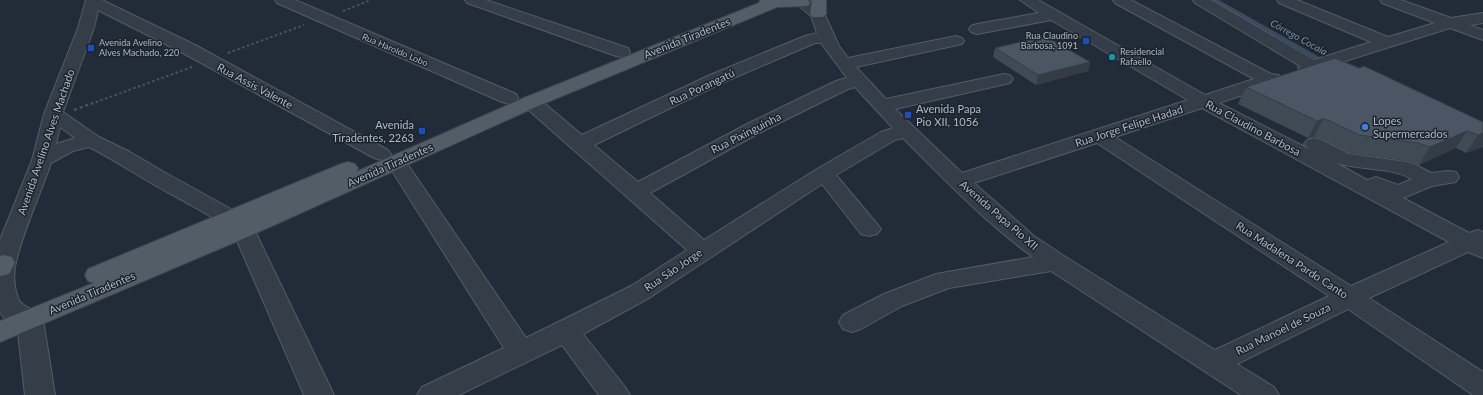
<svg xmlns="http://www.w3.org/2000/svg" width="1483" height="395" font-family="Lato,sans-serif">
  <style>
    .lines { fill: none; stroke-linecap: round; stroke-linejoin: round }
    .stream { stroke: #384b60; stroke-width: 4 }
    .minor-casing { stroke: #535c66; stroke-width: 2 }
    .major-casing { stroke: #3e4751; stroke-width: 2 }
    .path-far1 { stroke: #435658; stroke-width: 2; stroke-dasharray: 2.5 2.5; stroke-linecap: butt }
    .path { stroke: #435658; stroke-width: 2.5; stroke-dasharray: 3 3; stroke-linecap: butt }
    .minor { fill: #353e48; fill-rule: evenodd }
    .major { fill: #535d68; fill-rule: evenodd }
    .wall { fill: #404a55 }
    .shaded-wall { fill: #343c45 }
    .building { fill: #4a5663; stroke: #343c45 }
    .transit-dot { fill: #1a4fb4; stroke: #1b232d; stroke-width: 1.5 }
    .culture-dot { fill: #0f9aa8; stroke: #1b232d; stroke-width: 1.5 }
    .shop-dot { fill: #3f7fe0; stroke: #1b232d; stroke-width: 1.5 }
    .labels { text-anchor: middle; stroke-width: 3; stroke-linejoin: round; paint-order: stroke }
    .far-poi-label { font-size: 9px; fill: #b0b9c4; stroke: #1b232d; text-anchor: start }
    .far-street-label { font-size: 9px; fill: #b0b9c4; stroke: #1b232d }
    .far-water-label { font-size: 10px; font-style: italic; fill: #7991ab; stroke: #1b232d }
    .street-label { font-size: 11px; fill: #b0b9c4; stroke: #1b232d }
    .poi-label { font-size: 11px; fill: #b0b9c4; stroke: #1b232d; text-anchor: start }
  </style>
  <rect width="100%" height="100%" fill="#222c38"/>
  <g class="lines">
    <path class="stream" d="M1215,0L1324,62"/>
    <defs>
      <g id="minor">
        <path d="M86,0H102L195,45L388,150L391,154L388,158L381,160L374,158L183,53L98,10L94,28L63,112L99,137L130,152L164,172L238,213L252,225L334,395H304L234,234C212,214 184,202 158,187C135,174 113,159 89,147L73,151L51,163C40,196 24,228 16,262C13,273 14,288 18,298C22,309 37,308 43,319L55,395H25L17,324L4,318L0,312V240L32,160L44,114L78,28ZM60,127L75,138L56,144Z"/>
        <path d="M275,0H295L516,94L518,98L516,102L509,104L502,102L277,3Z"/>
        <path d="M465,0H486L628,48L630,52L628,56L622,57L616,56L467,3Z"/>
        <path d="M792,0H809L823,11L839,46L848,58L956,36L962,38L964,41L962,44L856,67L886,99L1004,74L1010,75L1013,79L1010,83L895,109L962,173L1188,100L1051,20L977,34L971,32L969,29L971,26L977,24L1039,13L1020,0H1038L1205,95L1254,79L1115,3L1113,0H1131L1271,74L1279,75L1282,79L1279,83L1219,103L1309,149L1304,144L1307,140L1314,138L1321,140L1349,154L1407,162L1416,165L1431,173L1448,171L1456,172L1459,177L1456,182L1432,186L1403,198L1469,233L1478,230L1483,232V258L1468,252L1369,298L1483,372V395H1473L1348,309L1237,364L1274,387L1279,395H1241L1051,271L949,288L902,306L861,329L852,332L843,329L839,322L843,315L884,294L936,274L1033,257C986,223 944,179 903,138L895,140L836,175L877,224L881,229L877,234L869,236L861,234L822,184L649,298L583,334L625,387L630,395H599L562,345L459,395H417L422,387L504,348L387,163L390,159L397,157L404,159L526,338L631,286L687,250L524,106L522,102L524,98L531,96L538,98L582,135L710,75L805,36L817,33L811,16ZM815,43H821L847,78L836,81L749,123L638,182L594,145L722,83ZM855,87L893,128L881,132L817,169L704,240L650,193L763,131L848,89ZM1202,108L1449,242L1351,286L1115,137ZM1097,143L1329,296L1215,350L1064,256L1034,236L974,183ZM1336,163C1360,170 1391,167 1412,179L1398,185L1376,177L1367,180Z"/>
        <path d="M1193,0H1211L1314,60L1371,42L1279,3L1277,0H1297L1388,37L1435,23L1382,3L1380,0H1401L1451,18L1483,13V23L1470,25L1483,30V40L1450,28L1307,73L1301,72L1298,68L1300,66L1195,3Z"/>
      </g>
      <g id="major">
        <path d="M760,0H808L810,3L808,6L777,7L538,106L252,235L0,342V321L94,283L88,281L85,275L88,269L341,164L348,162L355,164L358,168L356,172L524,98L759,3Z"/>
        <path d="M812,0H826V14L823,17H813L810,14Z"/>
        <path d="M3,255L12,257L15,263L9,274L0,276V256Z"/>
      </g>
    </defs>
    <use href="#minor" class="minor-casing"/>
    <use href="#major" class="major-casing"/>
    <g class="path-far1">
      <path d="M343,11L371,0"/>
      <path d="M228,53L304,25"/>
      <path d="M91,104L192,67"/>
    </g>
    <path class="path" d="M74,110L93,103"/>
    <use href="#minor" class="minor"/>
    <use href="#major" class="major"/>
  </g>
  <g class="wall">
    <path d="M995,48L1090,62L1088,71L1036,85L993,57Z"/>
    <path d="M1246,87L1483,122V147L1466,153L1456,148L1419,165L1407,161L1349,153L1321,139L1314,137L1308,138L1238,104Z"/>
  </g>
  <g class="shaded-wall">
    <path d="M1090,62L1088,71L1036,85L1038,75Z"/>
    <path d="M1323,119L1314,137L1308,138L1317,121Z"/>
    <path d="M1467,131L1456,148L1419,165L1430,147Z"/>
    <path d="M1483,133V147L1466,153L1478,135Z"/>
  </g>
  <g class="building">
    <path d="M1045,36L1090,62L1038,75L995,48Z"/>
    <path d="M1335,58L1359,68L1364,66L1483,122V133L1478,135L1467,131L1430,147L1418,143L1359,135L1330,121L1323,119L1317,121L1246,87Z"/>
  </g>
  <g class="transit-dot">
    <rect x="1082" y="37" width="8" height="8" rx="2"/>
    <rect x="87" y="44" width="8" height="8" rx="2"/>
    <rect x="904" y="111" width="8" height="8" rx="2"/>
    <rect x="418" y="127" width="8" height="8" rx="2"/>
  </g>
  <circle class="culture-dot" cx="1112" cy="57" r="4"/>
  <circle class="shop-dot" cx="1365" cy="127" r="4"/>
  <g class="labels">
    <g class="far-poi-label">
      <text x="1078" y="39" text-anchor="end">Rua Claudino<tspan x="1078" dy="10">Barbosa, 1091</tspan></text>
      <text x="99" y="46">Avenida Avelino<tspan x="99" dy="10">Alves Machado, 220</tspan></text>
      <text x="1120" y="55">Residencial<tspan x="1120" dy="10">Rafaello</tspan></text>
    </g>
    <g class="far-street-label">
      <text transform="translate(395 50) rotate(23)" y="3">Rua Haroldo Lobo</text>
    </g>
    <g class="far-water-label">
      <text transform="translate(1299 37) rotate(29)" y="4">Córrego Cocaia</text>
    </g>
    <g class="street-label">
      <text transform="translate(687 38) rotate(-22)" y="4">Avenida Tiradentes</text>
      <text transform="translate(255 86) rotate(28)" y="4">Rua Assis Valente</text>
      <text transform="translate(702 87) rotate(-25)" y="4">Rua Porangatú</text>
      <text transform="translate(1129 126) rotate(-18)" y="4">Rua Jorge Felipe Hadad</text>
      <text transform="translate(1253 128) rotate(28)" y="4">Rua Claudino Barbosa</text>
      <text transform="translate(746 133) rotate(-27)" y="4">Rua Pixinguinha</text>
      <text transform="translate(46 142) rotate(-71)" y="4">Avenida Avelino Alves Machado</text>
      <text transform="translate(390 165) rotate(-24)" y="4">Avenida Tiradentes</text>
      <text transform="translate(999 215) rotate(41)" y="4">Avenida Papa Pio XII</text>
      <text transform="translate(1292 260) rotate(33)" y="4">Rua Madalena Pardo Canto</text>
      <text transform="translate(673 270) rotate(-34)" y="4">Rua São Jorge</text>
      <text transform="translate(92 293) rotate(-23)" y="4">Avenida Tiradentes</text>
      <text transform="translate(1283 329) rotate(-26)" y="4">Rua Manoel de Souza</text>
    </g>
    <g class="poi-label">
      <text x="916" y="113">Avenida Papa<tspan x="916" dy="13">Pio XII, 1056</tspan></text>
      <text x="1373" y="125">Lopes<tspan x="1373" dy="13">Supermercados</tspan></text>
      <text x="414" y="129" text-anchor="end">Avenida<tspan x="414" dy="13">Tiradentes, 2263</tspan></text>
    </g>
  </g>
</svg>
